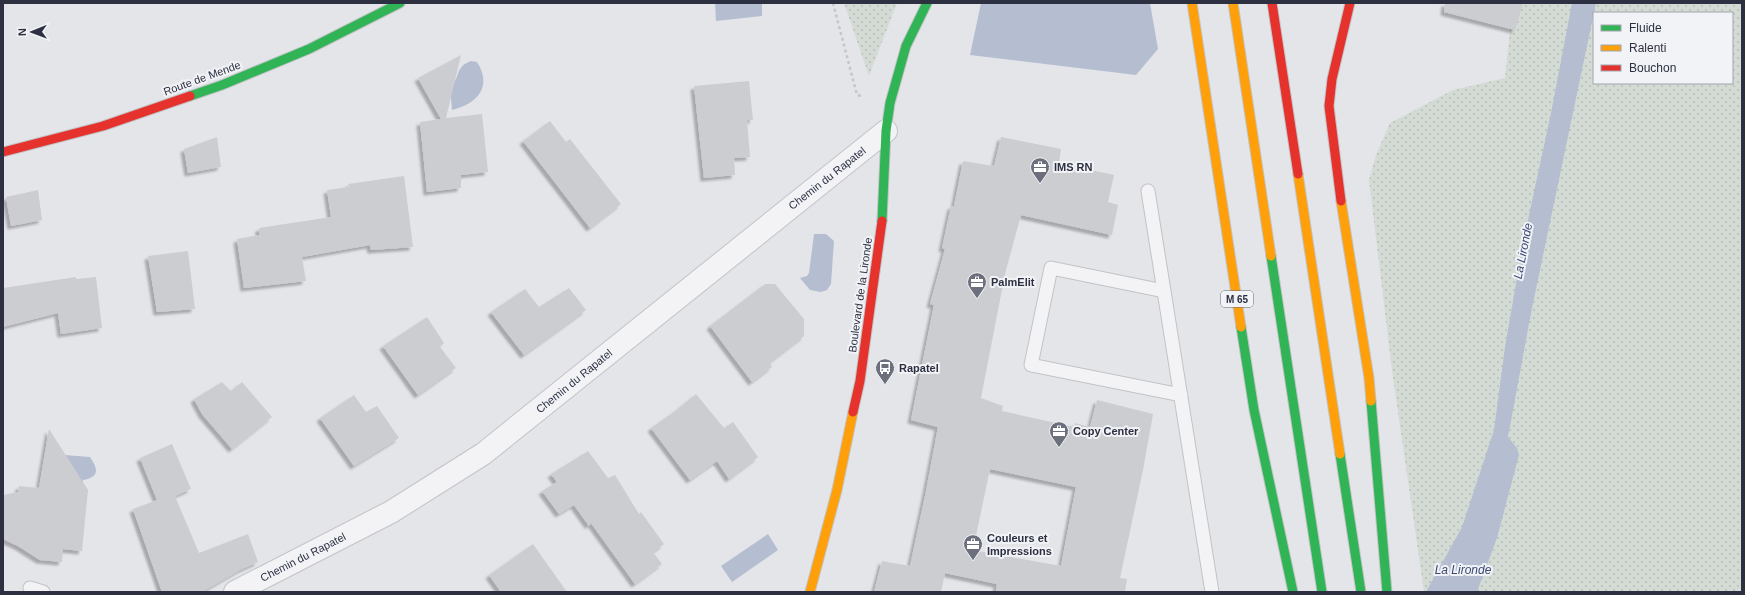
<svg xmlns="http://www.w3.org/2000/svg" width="1745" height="595" font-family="Arial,sans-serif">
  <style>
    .grass { fill: url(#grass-dots); fill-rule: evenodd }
    .water { fill: #b5bed1 }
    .building { fill: #cccdd1; fill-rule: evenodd; filter: url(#shadow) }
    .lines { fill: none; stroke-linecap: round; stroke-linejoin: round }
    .lane-casing { stroke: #c2c3c7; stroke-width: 15 }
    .street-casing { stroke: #c2c3c7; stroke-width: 24 }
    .fast-casing { stroke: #c2c3c7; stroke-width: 11 }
    .slow-casing { stroke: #c2c3c7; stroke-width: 11 }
    .jam-casing { stroke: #c2c3c7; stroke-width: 11 }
    .path { stroke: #c5c6ca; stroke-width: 2.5; stroke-dasharray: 3 3; stroke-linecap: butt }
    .lane { stroke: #f3f3f5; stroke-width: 13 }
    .street { stroke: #f3f3f5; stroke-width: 22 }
    .fast { stroke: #30b455; stroke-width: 9 }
    .slow { stroke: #ff9f0a; stroke-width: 9 }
    .jam { stroke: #e5322d; stroke-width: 9 }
    .labels { text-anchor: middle; stroke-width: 4; stroke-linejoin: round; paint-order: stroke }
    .shield { fill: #f2f3f7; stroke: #676a78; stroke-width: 1 }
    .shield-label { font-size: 10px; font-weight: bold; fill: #2c3041 }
    .street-label { font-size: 11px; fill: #2c3041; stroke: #f2f3f7 }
    .poi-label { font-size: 11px; font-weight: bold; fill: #2c3041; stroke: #f2f3f7; text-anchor: start }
    .water-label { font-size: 12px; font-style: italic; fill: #394972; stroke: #f2f3f7 }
  </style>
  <defs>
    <pattern id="grass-dots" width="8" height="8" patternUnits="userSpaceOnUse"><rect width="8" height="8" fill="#d4dbd5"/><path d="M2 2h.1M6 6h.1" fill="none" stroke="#b6bcb8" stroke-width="1.8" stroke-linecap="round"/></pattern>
    <filter id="shadow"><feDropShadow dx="-3.5" dy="3.5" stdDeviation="1" flood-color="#0004"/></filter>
  </defs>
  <rect width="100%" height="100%" fill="#e4e5e9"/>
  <g class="grass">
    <path d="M844,3H897L869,76Z"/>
    <path d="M1513,3H1742V592H1424L1392,370L1369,180L1376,155L1390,123L1453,90L1505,78ZM1594,13H1732V83H1594Z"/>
  </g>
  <g class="water">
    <path d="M715,3H762V16L716,21Z"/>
    <path d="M981,3H1150L1158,49L1136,75L970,55Z"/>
    <path d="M1572,3H1596L1531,313L1508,437L1517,448L1519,455L1497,538L1477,592H1426L1462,527L1494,430L1505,347L1523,243L1551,113Z"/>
    <path d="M471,61L477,62C493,87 477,104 452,110L450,87C461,78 454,67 471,61Z"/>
    <path d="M814,234H826L834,241L831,284L827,290L821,292L810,290L800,278L807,276L809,273Z"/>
    <path d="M65,455L90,457C98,469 100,477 83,480L82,485Z"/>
    <path d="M768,534L778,550L732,582L721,566Z"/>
  </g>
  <g class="building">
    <path d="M1445,3H1523L1515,30L1444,12Z"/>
    <path d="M461,55L446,118L482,114L488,172L461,175V188L427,192L420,122L441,119L418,78Z"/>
    <path d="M749,81L753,120H747L750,157L734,158L735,175L704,178L694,86Z"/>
    <path d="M550,121L566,142L570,139L621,204L590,228L523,141Z"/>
    <path d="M217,137L221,167L188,173L184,149Z"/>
    <path d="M1001,137L1061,149L1059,163L1114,175L1108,202L1118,205L1112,235L1021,215L1005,274L981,398L1003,406L1002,411L1074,427L1075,423L1090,427L1097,400L1153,414L1143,470L1120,578L1127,579L1125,592H996L997,584L945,573L941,592H874L882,561L910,566L925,496L938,427L911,420L934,305L930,304L945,249L942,248L951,206H954L963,161L994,166ZM990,469L1076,487L1061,566L973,550Z"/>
    <path d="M404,176L413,247L371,250L370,245L302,257L306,281L244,288L237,239L259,235V228L331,217L327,190L349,187L348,184Z"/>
    <path d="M38,190L42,220L11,226L6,197Z"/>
    <path d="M188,251L195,309L157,312L148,256Z"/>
    <path d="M76,277V279L96,277L102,328L61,334L58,313L3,327V288Z"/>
    <path d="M765,284H775L804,319V336L770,362L772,367L752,382L710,326Z"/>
    <path d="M569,288L586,310L524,355L491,312L525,289L539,307Z"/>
    <path d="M427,317L444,343L440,347L456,368L418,395L383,346Z"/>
    <path d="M222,382L231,391L242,382L272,417L232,449L202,414L194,399Z"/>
    <path d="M696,394L724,428L733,422L758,457L729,479L717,461L690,480L651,428L674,412Z"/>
    <path d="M354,395L366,412L377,406L399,438L354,466L320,418Z"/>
    <path d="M49,429L88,490L82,551L63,549L62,562L40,560L18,546L3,539V495L18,492L19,486L39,488Z"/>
    <path d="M172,444L191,489L175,496L199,553L248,534L258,562L240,570L202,592H162L133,509L157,500L140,458Z"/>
    <path d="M588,451L608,478L615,475L639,514L641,512L664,544L653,552L662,564L635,584L591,523L589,526L574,505L559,514L542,491L557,482L551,474Z"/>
    <path d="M533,544L567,592H501L489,575Z"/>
  </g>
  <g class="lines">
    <defs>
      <g id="lane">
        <path d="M1148,191L1212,592"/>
        <path d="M1164,291L1051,268L1031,365L1181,395"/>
        <path d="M30,588L43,592"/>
      </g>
      <path id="street" d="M235,592L391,512L483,454L886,131"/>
      <g id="fast">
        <path d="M190,96L222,85L309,49L400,3"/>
        <path d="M882,221L886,131L890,103L906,46L927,3"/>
        <path d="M1271,256L1322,592"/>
        <path d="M1241,327L1254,410L1293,592"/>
        <path d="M1371,401L1387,592"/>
        <path d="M1340,454L1361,592"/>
      </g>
      <g id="slow">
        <path d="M1192,3L1241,327"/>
        <path d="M1233,3L1271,256"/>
        <path d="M1298,174L1340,454"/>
        <path d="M1341,201L1369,378L1371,401"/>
        <path d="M810,592L837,490L853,412"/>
      </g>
      <g id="jam">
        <path d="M1272,3L1298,174"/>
        <path d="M3,152L103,126L190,96"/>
        <path d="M1341,201L1329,106L1332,79L1350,3"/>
        <path d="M853,412L860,381L882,221"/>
      </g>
    </defs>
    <use href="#lane" class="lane-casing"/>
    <use href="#street" class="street-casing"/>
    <use href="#fast" class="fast-casing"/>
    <use href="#slow" class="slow-casing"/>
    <use href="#jam" class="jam-casing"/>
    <path class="path" d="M833,3L857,95L862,96"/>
    <use href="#lane" class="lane"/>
    <use href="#street" class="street"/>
    <use href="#fast" class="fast"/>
    <use href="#slow" class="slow"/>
    <use href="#jam" class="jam"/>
  </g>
  <defs>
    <symbol id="office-pin" viewBox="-11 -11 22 30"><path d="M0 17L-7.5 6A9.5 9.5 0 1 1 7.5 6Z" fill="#6c6f7c" stroke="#f2f3f7"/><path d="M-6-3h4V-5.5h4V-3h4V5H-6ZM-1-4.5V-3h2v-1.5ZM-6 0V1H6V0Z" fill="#fff"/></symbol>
    <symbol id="bus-pin" viewBox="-11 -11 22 30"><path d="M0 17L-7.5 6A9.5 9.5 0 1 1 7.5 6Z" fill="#6c6f7c" stroke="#f2f3f7"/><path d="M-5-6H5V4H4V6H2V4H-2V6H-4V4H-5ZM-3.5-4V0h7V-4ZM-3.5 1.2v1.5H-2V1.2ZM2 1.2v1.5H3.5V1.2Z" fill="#fff"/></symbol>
  </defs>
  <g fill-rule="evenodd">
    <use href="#office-pin" x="1029" y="156" width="22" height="30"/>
    <use href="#office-pin" x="966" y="271" width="22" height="30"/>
    <use href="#bus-pin" x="874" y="357" width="22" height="30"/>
    <use href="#office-pin" x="1048" y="420" width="22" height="30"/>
    <use href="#office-pin" x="962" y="533" width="22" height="30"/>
  </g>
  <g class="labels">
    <rect class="shield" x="1221" y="291" width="32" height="16" rx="3"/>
    <g class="shield-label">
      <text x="1237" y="303">M 65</text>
    </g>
    <g class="street-label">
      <text transform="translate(202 78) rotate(-20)" y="4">Route de Mende</text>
      <text transform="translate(827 178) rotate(-38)" y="4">Chemin du Rapatel</text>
      <text transform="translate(860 295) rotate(-82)" y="4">Boulevard de la Lironde</text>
      <text transform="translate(574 381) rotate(-39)" y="4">Chemin du Rapatel</text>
      <text transform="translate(303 557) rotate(-27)" y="4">Chemin du Rapatel</text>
    </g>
    <g class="poi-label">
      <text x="1054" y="171">IMS RN</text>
      <text x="991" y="286">PalmElit</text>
      <text x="899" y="372">Rapatel</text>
      <text x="1073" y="435">Copy Center</text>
      <text x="987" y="542">Couleurs et<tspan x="987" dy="13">Impressions</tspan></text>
    </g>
    <g class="water-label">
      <text transform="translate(1523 251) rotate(-79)" y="4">La Lironde</text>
      <text x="1463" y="574">La Lironde</text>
    </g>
  </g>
  <rect width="1745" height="595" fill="none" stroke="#2c3041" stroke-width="8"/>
  <rect x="1593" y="12" width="140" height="72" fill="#f2f3f7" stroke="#a3a5ae"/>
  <rect x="1601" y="25" width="20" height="6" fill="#30b455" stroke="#a3a5ae"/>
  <text x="1629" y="32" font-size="12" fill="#2c3041">Fluide</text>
  <rect x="1601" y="45" width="20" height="6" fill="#ff9f0a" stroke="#a3a5ae"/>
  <text x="1629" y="52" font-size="12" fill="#2c3041">Ralenti</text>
  <rect x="1601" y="65" width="20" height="6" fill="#e5322d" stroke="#a3a5ae"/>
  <text x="1629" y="72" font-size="12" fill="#2c3041">Bouchon</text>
  <g transform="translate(32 32) rotate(269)" stroke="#f2f3f7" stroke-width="3" paint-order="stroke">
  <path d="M0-3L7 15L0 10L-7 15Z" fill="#2c3041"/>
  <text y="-6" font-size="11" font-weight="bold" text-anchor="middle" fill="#2c3041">N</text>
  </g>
</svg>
